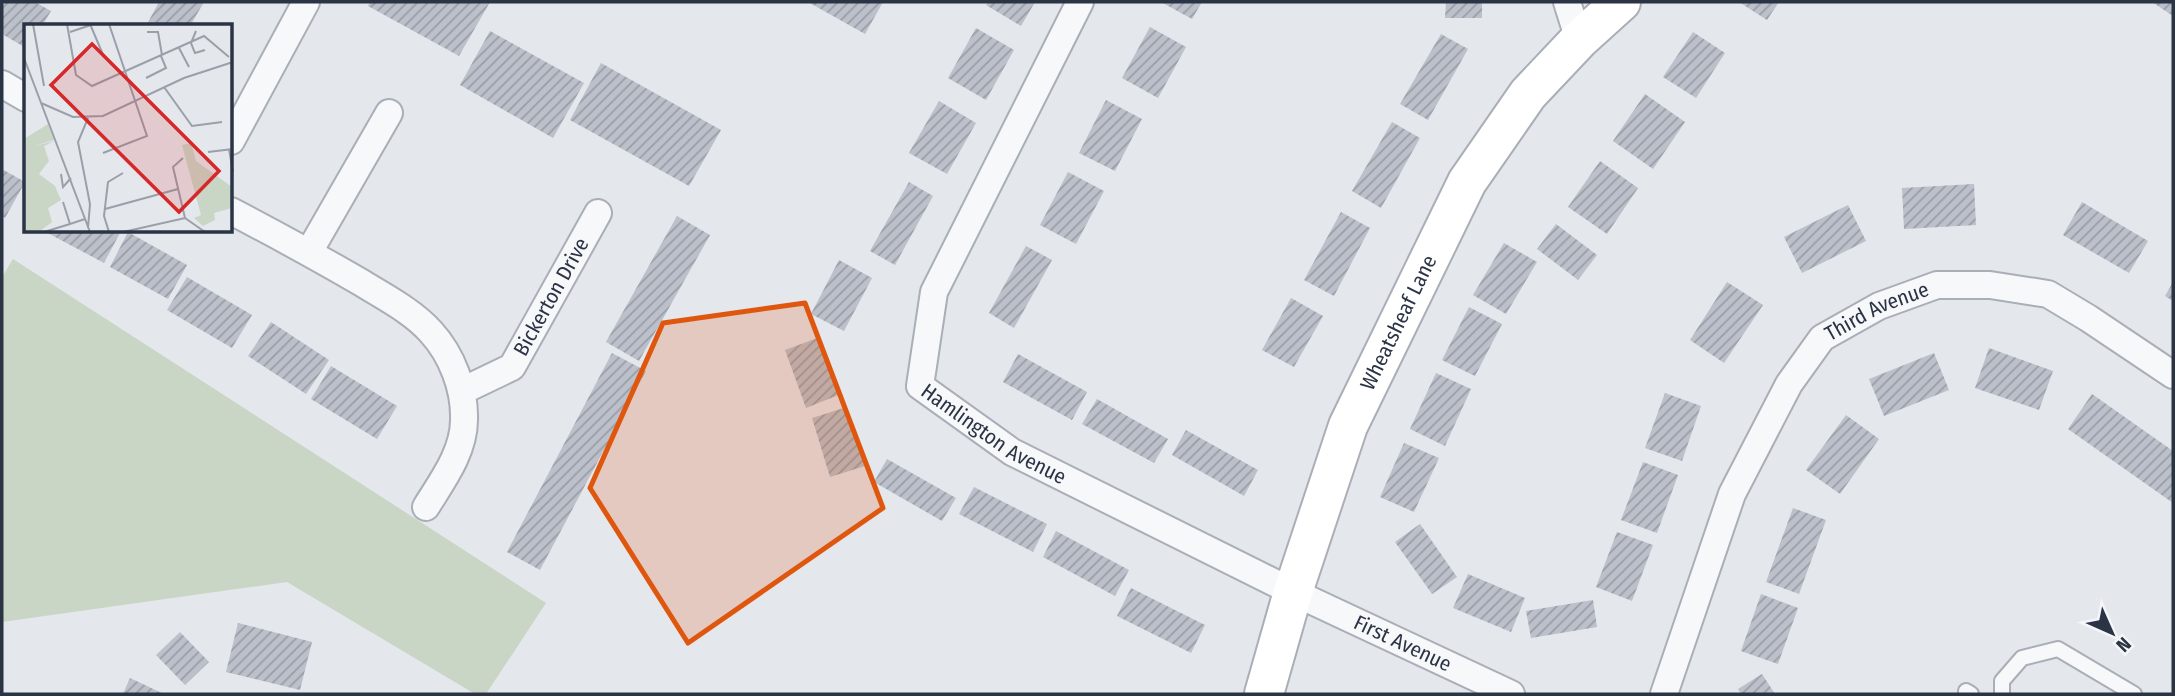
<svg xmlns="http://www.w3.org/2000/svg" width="2175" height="696" font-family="'Fira Sans Condensed',sans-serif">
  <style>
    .grass { fill: #c9d6c5 }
    .building { fill: url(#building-hatch) }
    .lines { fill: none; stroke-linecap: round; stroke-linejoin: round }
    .lane-casing { stroke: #a9aeb7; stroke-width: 18 }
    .street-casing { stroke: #a9aeb7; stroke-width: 30 }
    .secondary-casing { stroke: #a9aeb7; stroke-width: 42 }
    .lane { stroke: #f7f8fa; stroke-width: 14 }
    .street { stroke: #f7f8fa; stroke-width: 26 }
    .secondary { stroke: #fff; stroke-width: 38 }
    .marked { fill: #df570f; fill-opacity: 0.2; stroke: #df570f; stroke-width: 5; stroke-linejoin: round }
    .labels { text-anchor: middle; stroke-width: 5; stroke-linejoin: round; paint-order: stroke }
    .street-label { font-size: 21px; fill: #2b3445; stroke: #f4f6f9 }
    .inset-road { fill: none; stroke: #9a9fa9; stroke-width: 2 }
    .view { fill: #d62828; fill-opacity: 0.15; stroke: #d62828; stroke-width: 3.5 }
    .inset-edge { fill: none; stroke: #2b3445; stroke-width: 3.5 }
  </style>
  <defs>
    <pattern id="building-hatch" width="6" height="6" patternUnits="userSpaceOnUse" patternTransform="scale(1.75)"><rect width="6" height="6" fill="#bbc0ca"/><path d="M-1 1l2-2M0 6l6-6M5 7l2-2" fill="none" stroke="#989da6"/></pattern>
  </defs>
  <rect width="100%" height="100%" fill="#e4e7ec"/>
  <path class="grass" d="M13,259L546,603L486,694H475L287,582L2,622V277Z"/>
  <g class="building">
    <path d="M5,2H35L51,11L42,26H26V48L2,34V8Z"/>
    <path d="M159,2H204L190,26H146Z"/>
    <path d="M370,2H490L459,56L368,6Z"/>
    <path d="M808,2H883L865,34Z"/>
    <path d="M988,2H1035L1021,26L986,5Z"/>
    <path d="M1161,2H1202L1192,19Z"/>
    <path d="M1446,2H1482V18H1445Z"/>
    <path d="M1739,2H1779L1767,20Z"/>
    <path d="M2152,2H2173V16Z"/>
    <path d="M1150,27L1186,47L1158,98L1122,78Z"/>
    <path d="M976,28L1014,50L986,100L948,78Z"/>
    <path d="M490,31L584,83L553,138L460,85Z"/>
    <path d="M1693,32L1725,53L1696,98L1663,77Z"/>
    <path d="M1441,34L1468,49L1428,120L1400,104Z"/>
    <path d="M601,63L721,130L689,186L570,120Z"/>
    <path d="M1645,94L1685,122L1653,169L1613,141Z"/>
    <path d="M1106,100L1142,119L1115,171L1079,153Z"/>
    <path d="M939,101L976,123L947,174L909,153Z"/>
    <path d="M1392,122L1420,138L1381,208L1352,191Z"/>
    <path d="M1600,161L1638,188L1607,234L1568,207Z"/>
    <path d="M2,169L25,182L5,218L2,216Z"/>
    <path d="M1068,172L1104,191L1076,244L1040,225Z"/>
    <path d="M909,182L933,196L895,265L870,251Z"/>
    <path d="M1974,184L1976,225L1904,229L1902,188Z"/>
    <path d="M2082,202L2148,241L2129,273L2063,235Z"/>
    <path d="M1848,205L1866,241L1802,273L1784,237Z"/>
    <path d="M1341,212L1370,228L1334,296L1304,280Z"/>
    <path d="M677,216L710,235L639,361L606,342Z"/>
    <path d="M1556,224L1597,255L1578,280L1537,249Z"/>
    <path d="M44,231H121L104,263Z"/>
    <path d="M128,232L187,265L168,299L110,267Z"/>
    <path d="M1504,243L1537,262L1506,314L1473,295Z"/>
    <path d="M1026,246L1052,260L1014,328L989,313Z"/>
    <path d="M839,260L872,278L844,331L811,314Z"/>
    <path d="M187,277L252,315L232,348L167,310Z"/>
    <path d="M1727,282L1763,305L1724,363L1690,340Z"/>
    <path d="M2173,282V301L2165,296Z"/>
    <path d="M1291,298L1323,316L1294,367L1262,350Z"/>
    <path d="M1469,307L1502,324L1475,376L1442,360Z"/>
    <path d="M271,322L329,360L306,394L248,356Z"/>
    <path d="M820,337L841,394L806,408L785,350Z"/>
    <path d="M1989,348L2053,371L2039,410L1975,388Z"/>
    <path d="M612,353L646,371L540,570L507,552Z"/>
    <path d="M1934,353L1949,390L1884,416L1869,379Z"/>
    <path d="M1018,354L1087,392L1072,420L1003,382Z"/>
    <path d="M331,366L397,406L377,439L311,399Z"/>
    <path d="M1436,373L1471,389L1445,446L1410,429Z"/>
    <path d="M1665,393L1701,406L1682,461L1645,448Z"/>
    <path d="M2092,394L2173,451V503L2068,429Z"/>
    <path d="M1097,399L1168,439L1154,463L1082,424Z"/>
    <path d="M847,407L865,466L830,477L812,418Z"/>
    <path d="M1846,415L1879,439L1840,494L1806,470Z"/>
    <path d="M1186,430L1258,470L1244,496L1172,455Z"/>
    <path d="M1404,443L1439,458L1414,512L1380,497Z"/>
    <path d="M887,459L956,498L942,521L874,482Z"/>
    <path d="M1643,462L1678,475L1657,533L1621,520Z"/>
    <path d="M974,487L1047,524L1033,552L959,514Z"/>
    <path d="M1793,508L1826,520L1799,594L1766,582Z"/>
    <path d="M1420,524L1457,577L1432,594L1395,542Z"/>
    <path d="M1056,531L1129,570L1115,596L1043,557Z"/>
    <path d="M1617,532L1653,545L1632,601L1596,587Z"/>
    <path d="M1468,574L1525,598L1511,632L1453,608Z"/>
    <path d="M1131,588L1205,625L1191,653L1117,616Z"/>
    <path d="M1761,594L1798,608L1778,664L1741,651Z"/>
    <path d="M1593,600L1597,627L1531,638L1526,611Z"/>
    <path d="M238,623L312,642L300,690L226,672Z"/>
    <path d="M180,632L209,662L185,685L156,655Z"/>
    <path d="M1762,674L1775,694H1741L1738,689Z"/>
    <path d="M130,678L164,694H123Z"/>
  </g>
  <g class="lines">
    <defs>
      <g id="lane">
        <path d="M1966,691L1971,694"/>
        <path d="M2002,694V681L2022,658L2058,649L2134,694"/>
      </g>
      <g id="street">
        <path id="s1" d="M1080,2L934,292L920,386L1012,452L1293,592L1511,694"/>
        <path d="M1567,2L1579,40"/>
        <path d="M2,84L26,98"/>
        <path d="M231,141L306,2"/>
        <path d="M231,211C275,234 319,258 362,283C386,298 412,311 431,332C452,355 465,389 464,420C464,452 442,481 426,507"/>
        <path d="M309,252L389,113"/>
        <path id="s2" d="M462,391L512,367L598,213"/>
        <path id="s3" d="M1664,694L1732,494L1789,384L1822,338L1879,306L1937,285H1990L2048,294L2088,318L2173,375"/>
      </g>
      <g id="secondary">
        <path id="s4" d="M1264,694L1293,592L1348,426L1467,182L1528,94L1579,40L1621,2"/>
      </g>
    </defs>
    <use href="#lane" class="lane-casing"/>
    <use href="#street" class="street-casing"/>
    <use href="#secondary" class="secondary-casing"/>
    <use href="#lane" class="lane"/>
    <use href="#street" class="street"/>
    <use href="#secondary" class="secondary"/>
  </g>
  <path class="marked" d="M805,303L883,508L688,643L590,488L663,323Z"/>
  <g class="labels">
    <g class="street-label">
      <text dy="7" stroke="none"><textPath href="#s2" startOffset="136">Bickerton Drive</textPath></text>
      <text dy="7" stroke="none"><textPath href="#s3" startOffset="453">Third Avenue</textPath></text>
      <text dy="7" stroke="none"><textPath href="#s4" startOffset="396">Wheatsheaf Lane</textPath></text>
      <text dy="7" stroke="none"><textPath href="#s1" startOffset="508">Hamlington Avenue</textPath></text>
      <text dy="7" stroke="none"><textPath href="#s1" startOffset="968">First Avenue</textPath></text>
    </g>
  </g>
  <g transform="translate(24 24)">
    <rect width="208" height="208" fill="#e4e7ec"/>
    <path d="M24,100L30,116L10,122L31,117L20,122L25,137L15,150L31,162L37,176L24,184L28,198L16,207L0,208V115ZM167,119L172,137L208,163V184L190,189L191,196L179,202L170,194L177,191L158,121Z" fill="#c9d6c5"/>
    <path class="inset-road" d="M9,0L20,62M43,0L52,51L68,62L180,12L205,33M66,0L80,33M172,7L167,19L171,29L181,26M46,8L70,0M123,8H134L138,31M155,24L165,43M0,34L66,208M122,54L142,44L137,32M140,63L168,102L198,98M17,79L49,93L79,92L160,54L209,38M64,94L54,118L66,180L64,204M205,125L209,148M184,128L209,125M79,129L123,112L85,0M159,134L149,143L161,194M37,150L39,163L47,154M39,178L46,200L61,195M81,185L154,165M20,208L46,200M85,208L80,192L84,158L99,149M99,208L161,194L181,208"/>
    <path class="view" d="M68,20L195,147L155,188L27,61Z"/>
    <rect width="208" height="208" class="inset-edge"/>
  </g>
  <rect width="2175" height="696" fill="none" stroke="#2b3445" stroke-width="7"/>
  <g transform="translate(2112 633) rotate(135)" stroke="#f4f6f9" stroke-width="5" paint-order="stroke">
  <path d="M0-5L12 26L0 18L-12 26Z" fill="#2b3445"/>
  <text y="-10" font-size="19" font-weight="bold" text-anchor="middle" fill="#2b3445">N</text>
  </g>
</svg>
